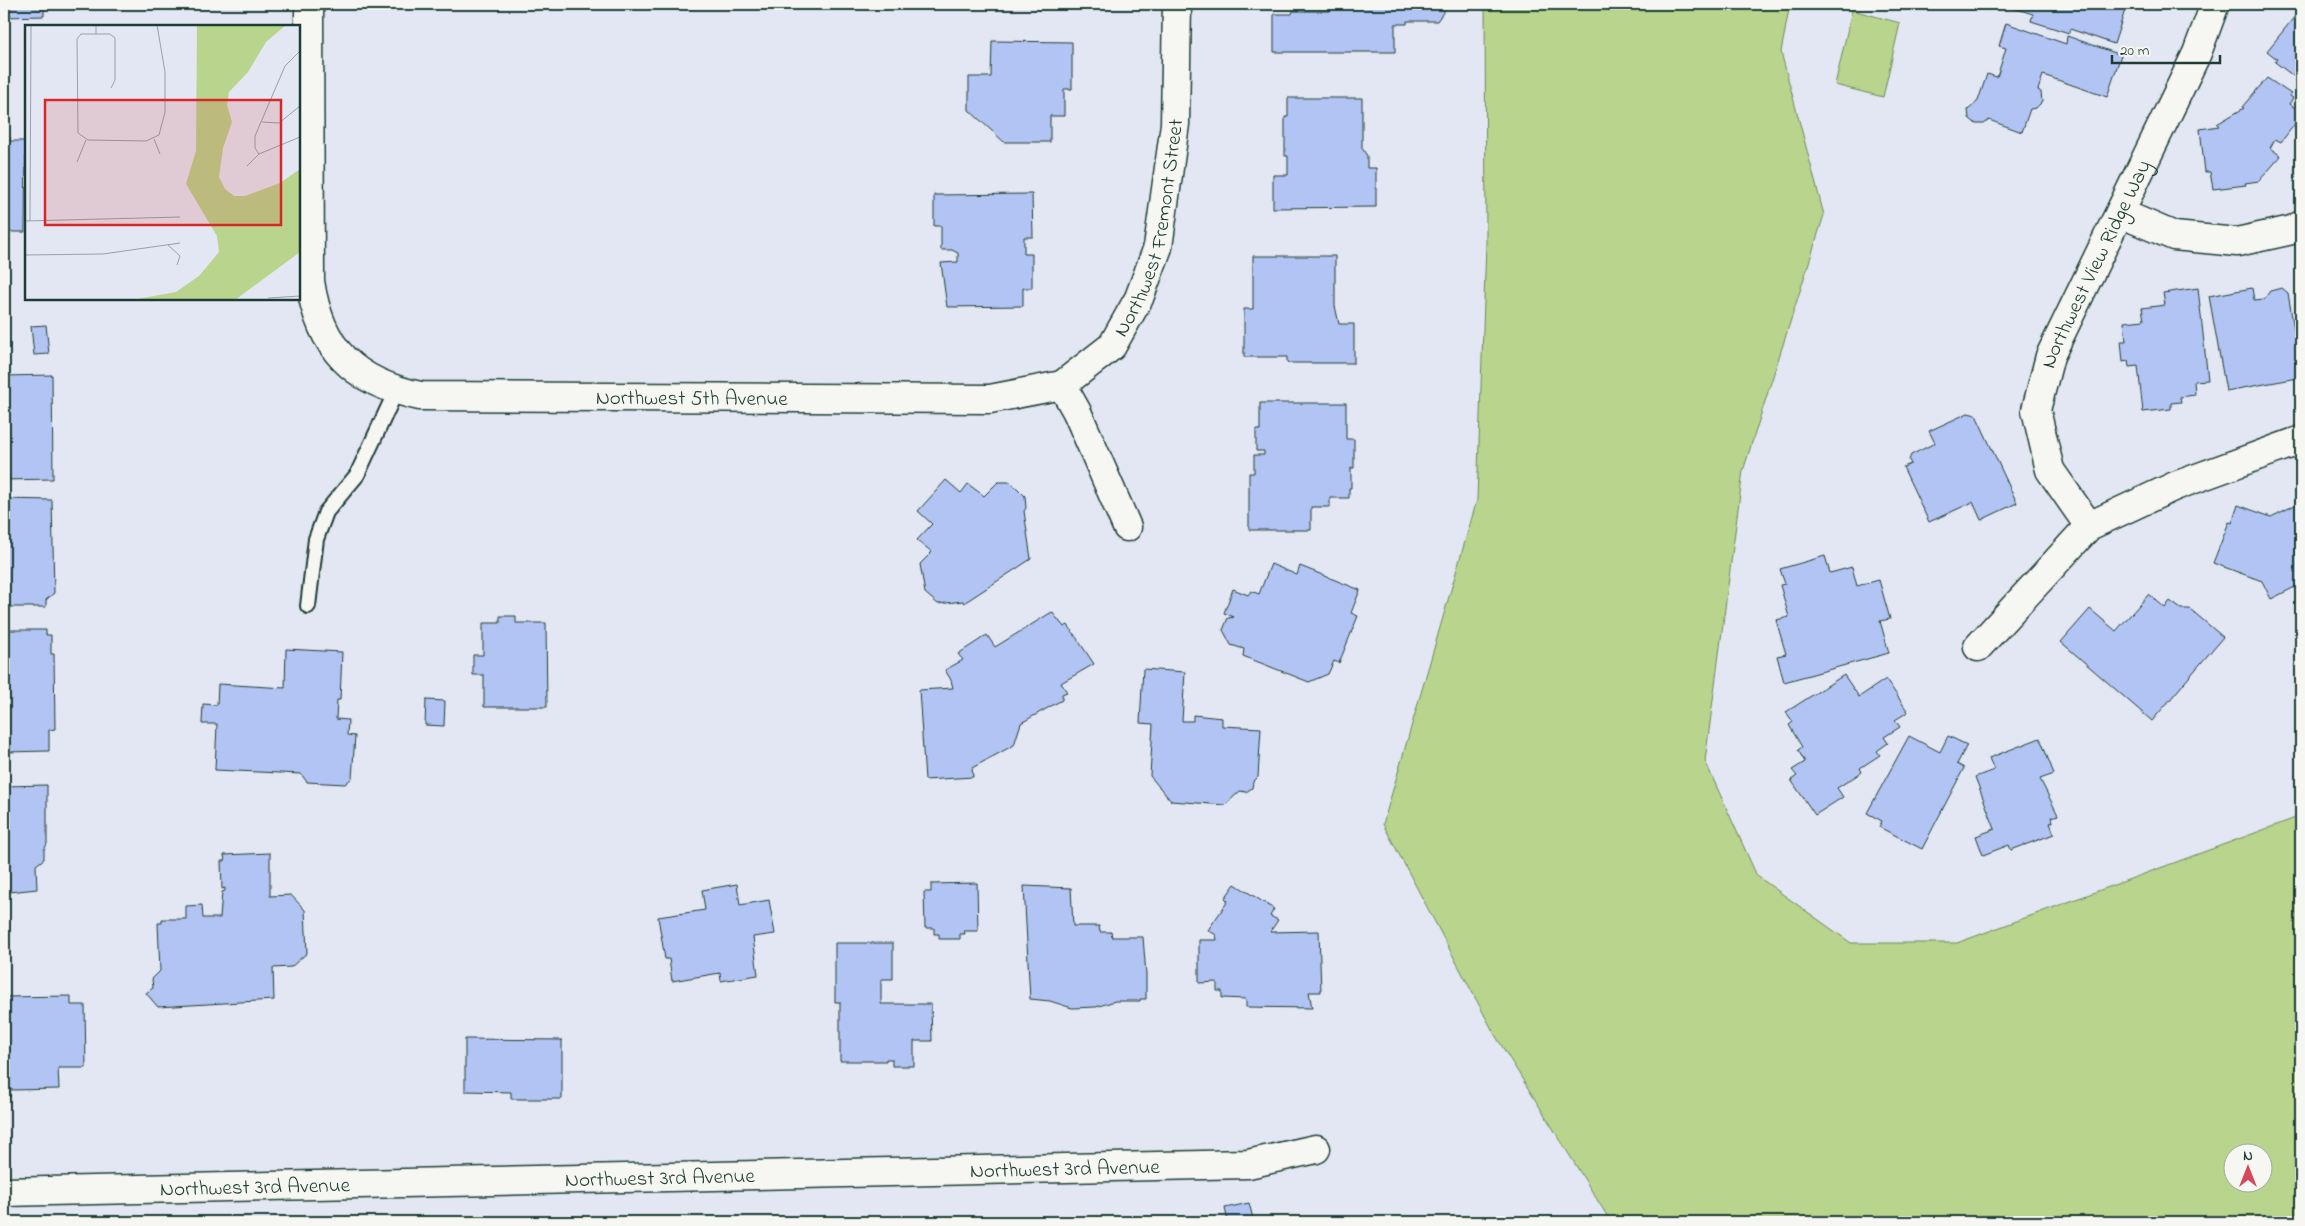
<svg xmlns="http://www.w3.org/2000/svg" width="2305" height="1226" font-family="'Indie Flower',sans-serif">
  <style>
    .green { fill: #b9d48c; stroke: #6c8860; fill-rule: evenodd }
    .building { fill: #b2c4f4; stroke: #1f3d34 }
    .lines { fill: none; stroke-linecap: round; stroke-linejoin: round }
    .service-casing { stroke: #1f3d34; stroke-width: 18 }
    .minor-casing { stroke: #1f3d34; stroke-width: 31 }
    .service { stroke: #f6f6f2; stroke-width: 14 }
    .minor { stroke: #f6f6f2; stroke-width: 28 }
    .labels { text-anchor: middle; stroke-width: 4.5; stroke-linejoin: round; paint-order: stroke }
    .street-label { font-size: 21px; fill: #1f3d34; stroke: #f6f6f2 }
    .inset-road { fill: none; stroke: #94a3a7; stroke-width: 1 }
    .view { fill: #d62828; fill-opacity: 0.15; stroke: #d62828; stroke-width: 2.5 }
    .inset-edge { fill: none; stroke: #1f3d34; stroke-width: 2.5 }
  </style>
  <rect width="100%" height="100%" fill="#e2e7f3"/>
  <filter id="ink" filterUnits="userSpaceOnUse"><feTurbulence type="fractalNoise" baseFrequency=".02" numOctaves="2"/><feDisplacementMap in="SourceGraphic" scale="10" xChannelSelector="R" yChannelSelector="G"/><feConvolveMatrix kernelMatrix="1 2 1 2 8 2 1 2 1" color-interpolation-filters="sRGB"/></filter>
  <g filter="url(#ink)">
    <g class="green">
      <path d="M1485,4H1790L1781,52L1824,215L1743,471L1705,761L1757,876L1851,943H1957L2301,816V1222H1611L1495,1035L1383,824L1477,500L1486,244ZM2232,1154H2262V1184H2232Z"/>
      <path d="M1852,10L1900,23L1883,97L1835,85Z"/>
    </g>
    <g class="building">
      <path d="M4,4H44V16L4,17Z"/>
      <path d="M1330,4H1449L1437,21H1407V24H1395V52H1274V14H1292L1293,11H1330Z"/>
      <path d="M2000,4H2127L2114,44L2070,29L2069,33L2031,21L2033,14Z"/>
      <path d="M2295,16L2301,21V82L2275,62L2277,59L2267,51Z"/>
      <path d="M2006,23L2066,44L2067,36L2121,55L2107,97L2043,75L2038,90L2041,92L2042,102L2036,108L2030,109L2022,132L1989,120L1984,124H1976L1969,118L1968,110L1978,101L1987,74L1997,77L2006,48L1999,46Z"/>
      <path d="M992,41L1072,42V89H1064V116H1050V142H1004L969,110V77H991Z"/>
      <path d="M2267,78L2291,94L2290,96L2293,98L2289,104L2301,112V116L2281,142L2275,139L2270,148L2281,156L2259,181L2245,183L2246,185L2213,189L2210,172H2205L2200,129L2219,126L2217,124L2244,108L2242,107Z"/>
      <path d="M1288,98H1362V148L1367,156V168H1376V207L1273,208V175H1288V156H1285V117H1288Z"/>
      <path d="M4,137H10V141H26L25,232H4Z"/>
      <path d="M1032,194L1033,237H1024V254H1032V288H1023V306L947,307L941,263L958,262V253L952,250H941V226H934V195Z"/>
      <path d="M1253,256H1335V306L1339,324H1354V363H1287V357H1244V309H1253Z"/>
      <path d="M2198,288L2208,380L2194,381L2195,395L2180,397L2181,402L2171,403V409L2143,412L2138,366L2129,367L2128,361L2123,362L2121,341H2126L2124,322L2144,320L2142,308L2165,305L2163,293Z"/>
      <path d="M2252,288L2254,300L2264,299L2270,291L2282,288L2288,293L2300,365L2296,366L2298,378L2226,391L2209,296Z"/>
      <path d="M46,325L49,354L34,355L31,326Z"/>
      <path d="M52,375L53,479L4,480V376Z"/>
      <path d="M1260,403H1346V439H1354V468H1351V488H1349V498H1330V507H1311V530H1249V473H1254V455H1264V451H1256V430H1260Z"/>
      <path d="M1968,413L1976,415L2017,503L1981,520L1973,502L1929,522L1903,467L1911,464L1909,460L1911,455L1935,443L1929,431Z"/>
      <path d="M946,480L961,493L968,484L984,496L998,482H1011L1025,496L1026,508L1024,511L1031,559L964,603L963,601L938,604L925,593L920,564L932,552L917,540L932,524L918,511Z"/>
      <path d="M4,499L52,500L54,593L46,600V607H4Z"/>
      <path d="M2301,502V584L2271,599L2262,581L2213,563L2229,522L2232,523L2238,505L2271,517Z"/>
      <path d="M1825,556L1830,573L1852,567L1857,586L1879,580L1890,619L1880,621L1889,653L1784,682L1777,656L1786,654L1776,620L1789,617L1780,585L1785,584L1780,569Z"/>
      <path d="M1271,564L1297,575L1300,566L1360,590L1351,613L1358,616L1339,663L1334,661L1328,674L1309,682L1243,656L1244,649L1231,645L1223,630L1228,618L1234,617L1224,613L1233,589L1248,595L1251,591L1259,594Z"/>
      <path d="M2149,594L2165,608L2170,601L2181,609H2190L2223,637L2152,721L2061,642L2090,609L2116,631Z"/>
      <path d="M1052,612L1064,627L1068,625L1094,664L1061,683L1067,692L1062,694V700L1021,723L1014,745L972,768L973,777L925,780L919,690L953,688L951,680L945,670L963,660L958,654L987,635L995,647Z"/>
      <path d="M500,616H516V623H546L547,707H484V675H473V655H483V623H500Z"/>
      <path d="M4,630H46V635H51V654H54L55,729L49,730V751L4,752Z"/>
      <path d="M286,649L342,652L340,700H337L336,719L348,720L347,735L355,736L352,778L345,784L307,782L301,774L215,770L217,724H202L203,704L217,705L218,684L285,688Z"/>
      <path d="M1143,669L1185,672L1182,721H1193V715L1222,718V726L1261,728L1258,777L1253,782L1252,788L1246,792L1240,791L1225,805L1171,801L1150,776L1153,724L1140,723Z"/>
      <path d="M1844,675L1859,697L1886,679L1908,712L1895,720L1900,727L1884,737L1888,743L1877,751L1880,755L1860,768L1862,772L1837,788L1843,797L1815,815L1791,780L1797,776L1792,770L1805,762L1798,750L1802,747L1789,725L1793,722L1786,712Z"/>
      <path d="M426,700L445,701L444,726L425,725Z"/>
      <path d="M1909,736L1940,752L1948,736L1967,745L1957,764L1964,768L1922,849L1879,827L1882,821L1867,813Z"/>
      <path d="M2040,738L2054,774L2040,779L2058,815L2052,817L2053,822L2050,823L2054,834L2011,850L2009,845L1983,855L1976,836L1995,829L1975,777L1994,770L1989,758Z"/>
      <path d="M47,785V844L44,850V859L36,865L37,889L9,892V891H4V786Z"/>
      <path d="M270,853V896L291,895L305,910L307,953L291,967L273,968L274,1000L158,1007L146,993L153,988L152,979L160,971L158,923H162V919H186V906L202,905L203,918H220L222,892L225,891V888L222,889L221,861H225L224,855Z"/>
      <path d="M977,883L978,931H964L965,934H960V939H939V934H934V928H925L924,892H931V884Z"/>
      <path d="M737,884L740,905L769,900L775,934L753,937L758,975L721,981L720,973L672,981L669,959H665L658,917L705,910L702,890Z"/>
      <path d="M1235,884L1274,909L1270,916L1278,920L1270,932L1319,931L1321,992H1309L1312,1008L1246,1007V999L1222,998V991H1217V982L1199,983V940H1217L1216,935L1208,930L1228,901L1225,898Z"/>
      <path d="M1024,886L1071,888L1073,926H1099L1100,932H1111L1112,937H1143L1146,975V999H1140V1001H1115L1096,1007L1072,1008L1050,1001L1030,999Z"/>
      <path d="M835,943H893V979H881V1004H931L932,1041H914V1066H892V1059H886V1061H840V1002H835Z"/>
      <path d="M71,996V1005H85L86,1068H58L59,1089L10,1090V1097H4V997Z"/>
      <path d="M465,1039L562,1040V1099H511V1092L465,1091Z"/>
      <path d="M1249,1203L1254,1222H1228L1225,1208Z"/>
    </g>
    <g class="lines">
      <defs>
        <path id="service" d="M308,606L316,539L326,512L357,475L396,391"/>
        <g id="minor">
          <path id="s1" d="M309,4L310,281C320,349 353,382 420,396L990,399L1062,385L1112,346L1139,298L1158,247L1175,124L1177,4"/>
          <path d="M2120,213L2174,236L2237,242L2292,230L2301,225"/>
          <path d="M1062,385L1077,412L1127,527"/>
          <path id="s2" d="M2089,526L2050,470L2036,410L2050,356L2197,53L2215,4"/>
          <path d="M1978,647L2089,526L2175,486L2301,440"/>
          <path id="s3" d="M4,1192L1248,1164L1316,1149"/>
        </g>
      </defs>
      <use href="#service" class="service-casing"/>
      <use href="#minor" class="minor-casing"/>
      <use href="#service" class="service"/>
      <use href="#minor" class="minor"/>
    </g>
  </g>
  <g class="labels">
    <g class="street-label">
      <text dy="7" stroke="none"><textPath href="#s1" startOffset="1282">Northwest Fremont Street</textPath></text>
      <text dy="7" stroke="none"><textPath href="#s2" startOffset="288">Northwest View Ridge Way</textPath></text>
      <text dy="7" stroke="none"><textPath href="#s1" startOffset="721">Northwest 5th Avenue</textPath></text>
      <text dy="7" stroke="none"><textPath href="#s3" startOffset="1061">Northwest 3rd Avenue</textPath></text>
      <text dy="7" stroke="none"><textPath href="#s3" startOffset="656">Northwest 3rd Avenue</textPath></text>
      <text dy="7" stroke="none"><textPath href="#s3" startOffset="251">Northwest 3rd Avenue</textPath></text>
    </g>
  </g>
  <g transform="translate(25 25)">
    <rect width="275" height="275" fill="#e2e7f3"/>
    <path d="M172,0H261L241,17L223,47L204,67L202,80L207,97L198,123L194,152L200,164L209,171H220L255,158L275,144V227L210,275H107L151,267L174,251L194,227L192,211L161,159L171,126Z" fill="#b9d48c"/>
    <path class="inset-road" d="M71,0V9H56L52,14L53,108L63,115L121,116L134,110L140,87V47L132,0M71,9H85L90,13V55L86,63M237,97L254,98L275,81M129,114L135,129M234,129L230,123V111L260,41L275,26M52,137L61,115M222,141L234,129L275,112M0,196L155,192M5,196L6,0M143,220L155,231L152,240M0,230L78,229L155,218M243,273L275,271"/>
    <path class="view" d="M20,75H256V200H20Z"/>
    <rect width="275" height="275" class="inset-edge"/>
  </g>
  <rect width="2305" height="1226" fill="none" stroke="#f6f6f2" stroke-width="20"/>
  <rect x="10" y="10" width="2285" height="1206" fill="none" stroke="#1f3d34" stroke-width="2" filter="url(#ink)"/>
  <g transform="translate(2248 1168)"><circle r="24" fill="#f6f6f2" stroke="#a0aca6"/>
  <path d="M0-4L9 19L0 12L-9 19Z" fill="#d1495b"/>
  <text y="-8" font-size="14" font-weight="bold" text-anchor="middle" fill="#1f3d34">N</text>
  </g>
  <path d="M2112 55v8h108v-8" fill="none" stroke="#1f3d34" stroke-width="2.5"/>
  <text x="2120" y="55" font-size="15" fill="#1f3d34" stroke="#f6f6f2" stroke-width="4" paint-order="stroke">20 m</text>
</svg>
